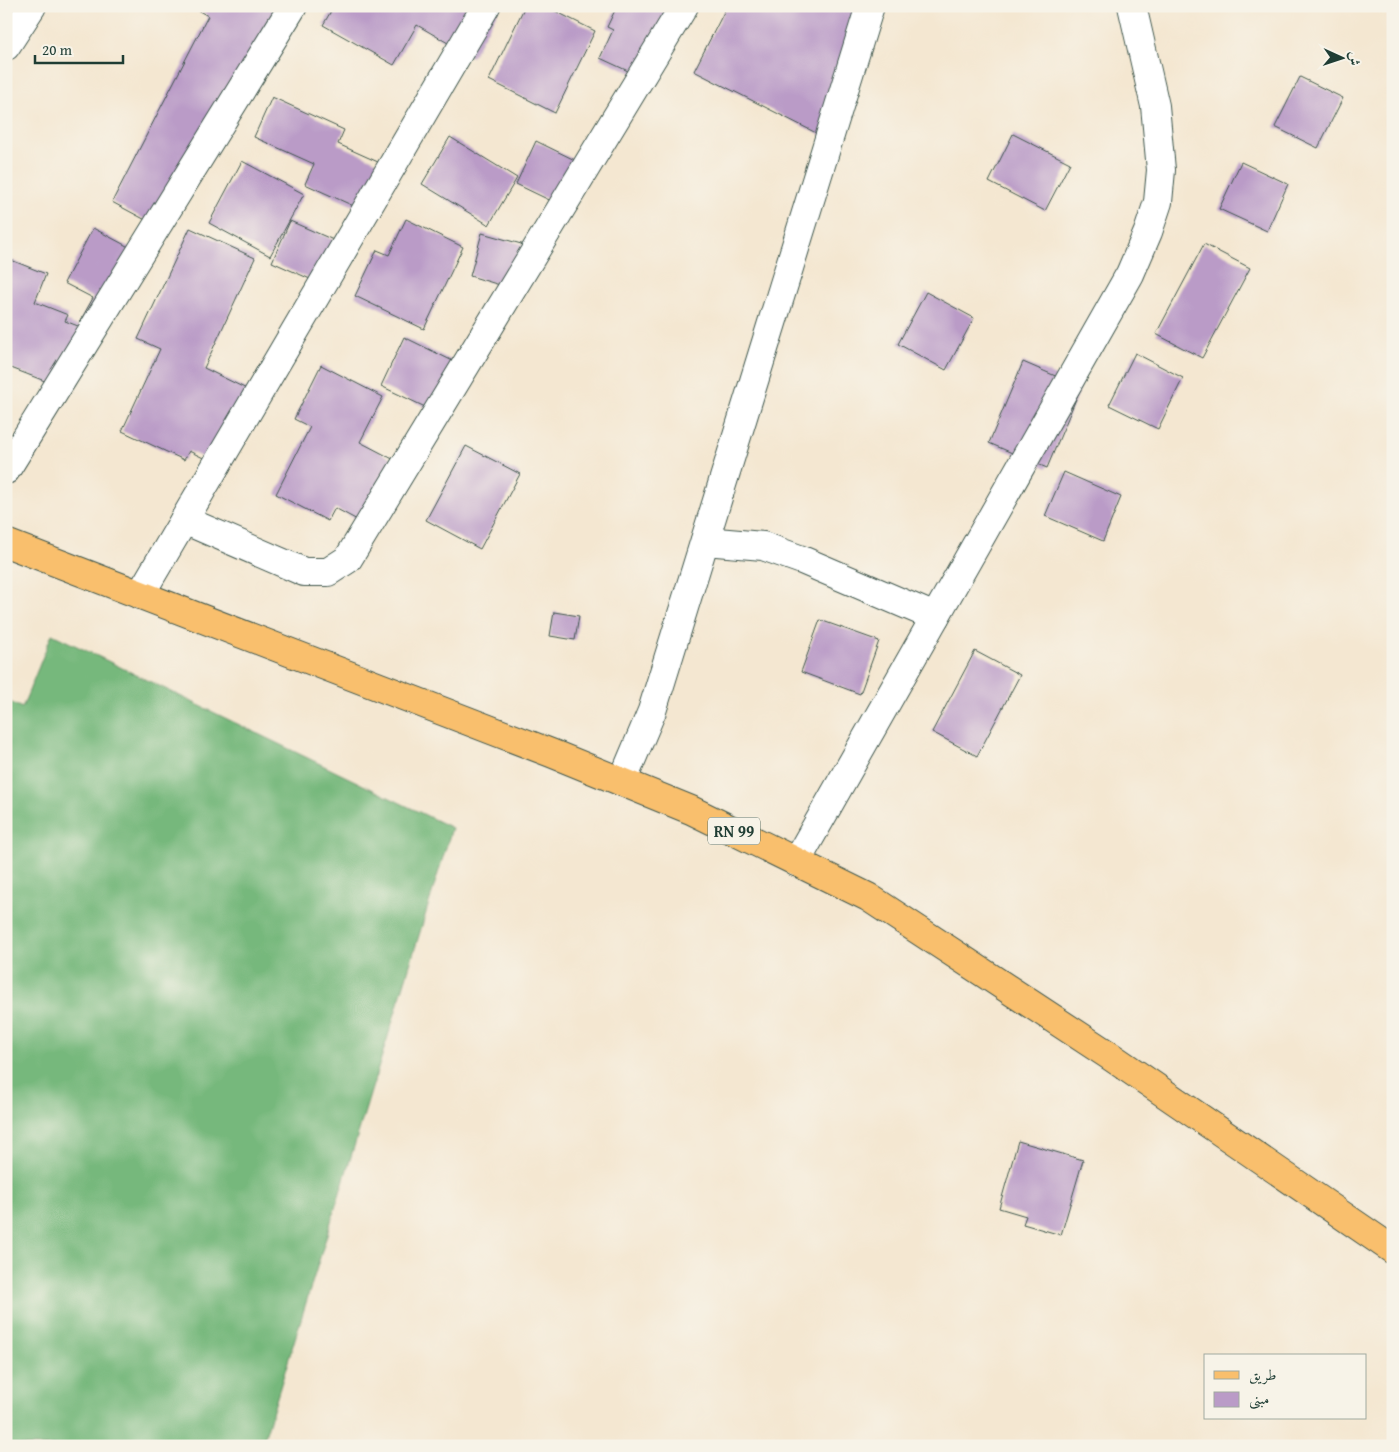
<svg xmlns="http://www.w3.org/2000/svg" width="1399" height="1452" font-family="'Gentium Book Plus',Amiri,serif">
  <style>
    .forest { fill: #76b87b; stroke: #4a7a58 }
    .building { fill: #ba9bc7 }
    .lines { fill: none; stroke-linecap: round; stroke-linejoin: round }
    .minor-casing { stroke: #3f564c; stroke-width: 30 }
    .major-casing { stroke: #3f564c; stroke-width: 30 }
    .minor { stroke: #fff; stroke-width: 28 }
    .major { stroke: #f9bf6d; stroke-width: 28 }
    .labels { text-anchor: middle; stroke-width: 5; stroke-linejoin: round; paint-order: stroke }
    .shield { fill: #f7f3e8; stroke: #60746a; stroke-width: 1 }
    .shield-label { font-size: 16px; font-weight: bold; fill: #1f3d34 }
  </style>
  <rect width="100%" height="100%" fill="#f7f3e8"/>
  <filter id="ink" filterUnits="userSpaceOnUse"><feTurbulence type="fractalNoise" baseFrequency=".02" numOctaves="2"/><feDisplacementMap in="SourceGraphic" scale="10" xChannelSelector="R" yChannelSelector="G"/><feConvolveMatrix kernelMatrix="1 2 1 2 8 2 1 2 1" color-interpolation-filters="sRGB"/></filter>
  <filter id="wash" filterUnits="userSpaceOnUse"><feTurbulence type="fractalNoise" baseFrequency=".0096" numOctaves="4" result="noise"/><feDisplacementMap in="SourceGraphic" scale="20" xChannelSelector="R" yChannelSelector="G"/><feGaussianBlur stdDeviation="1.12" result="paint"/><feColorMatrix in="noise" values="0 0 0 0 0 0 0 0 0 0 0 0 0 0 0 0 0 1.4 0 .05"/><feComposite in="paint" operator="in"/></filter>
  <g filter="url(#wash)">
    <rect width="100%" height="100%" fill="#f4e7d1"/>
    <path class="forest" d="M52,634L452,828L262,1446H6V700L22,708Z"/>
    <g id="blocks">
      <g class="building">
        <path d="M190,6H289L168,232L112,202L208,16Z"/>
        <path d="M334,6H501L472,57L417,25L394,65L323,25Z"/>
        <path d="M525,6H545L595,31L555,113L489,80Z"/>
        <path d="M617,6H688L654,83L600,58L613,30L607,27Z"/>
        <path d="M727,6H879L828,139L694,71Z"/>
        <path d="M1300,77L1343,98L1318,148L1275,127Z"/>
        <path d="M272,97L344,130L338,144L398,171L378,217L305,184L314,164L254,137Z"/>
        <path d="M1013,134L1070,163L1045,211L989,182Z"/>
        <path d="M450,137L517,178L489,225L422,184Z"/>
        <path d="M536,141L589,167L568,209L516,184Z"/>
        <path d="M242,161L304,194L270,256L209,223Z"/>
        <path d="M1241,162L1288,184L1267,231L1219,209Z"/>
        <path d="M406,219L463,247L424,329L355,296L377,250L389,255Z"/>
        <path d="M290,221L347,246L328,287L272,262Z"/>
        <path d="M93,228L140,253L97,332L79,323L93,298L64,283Z"/>
        <path d="M190,228L255,258L204,368L261,396L226,469L189,451L184,460L122,431L160,349L138,339Z"/>
        <path d="M482,233L532,247L520,291L470,276Z"/>
        <path d="M1204,244L1250,268L1202,358L1156,334Z"/>
        <path d="M6,258L46,274L35,302L68,315L65,321L91,331L68,390L6,366Z"/>
        <path d="M926,292L974,318L946,370L898,344Z"/>
        <path d="M404,337L465,367L442,415L381,386Z"/>
        <path d="M1135,353L1183,378L1158,429L1109,405Z"/>
        <path d="M1023,362L1081,387L1047,468L989,443Z"/>
        <path d="M321,365L383,397L360,442L408,467L376,530L335,508L328,521L276,494L310,427L294,419Z"/>
        <path d="M466,446L520,474L480,549L426,520Z"/>
        <path d="M1064,472L1121,497L1103,541L1045,516Z"/>
        <path d="M554,612L579,616L575,640L550,636Z"/>
        <path d="M820,620L879,641L860,694L801,672Z"/>
        <path d="M975,651L1020,675L977,756L932,732Z"/>
        <path d="M1018,1141L1083,1160L1061,1235L1023,1224L1026,1216L999,1208Z"/>
      </g>
    </g>
  </g>
  <g filter="url(#ink)">
    <use href="#blocks" fill-opacity="0" stroke="#3f564c" stroke-width="1"/>
    <g class="lines">
      <defs>
        <g id="minor">
          <path d="M6,46L32,6"/>
          <path d="M6,470L293,6"/>
          <path d="M184,520L304,572H328L348,559L684,6"/>
          <path d="M705,541L763,546L802,560L935,617"/>
          <path d="M140,595L486,6"/>
          <path d="M622,782L652,711L870,6"/>
          <path d="M796,862L1130,274L1148,232L1158,202L1161,170L1155,106L1132,6"/>
        </g>
        <path id="major" d="M6,543L551,753L691,810L868,897L1110,1056L1393,1250"/>
      </defs>
      <use href="#minor" class="minor-casing"/>
      <use href="#major" class="major-casing"/>
      <use href="#minor" class="minor"/>
      <use href="#major" class="major"/>
    </g>
  </g>
  <g class="labels">
    <rect class="shield" x="708" y="817.5" width="52" height="27" rx="4"/>
    <g class="shield-label">
      <text x="734" y="837">RN 99</text>
    </g>
  </g>
  <rect width="1399" height="1452" fill="none" stroke="#f7f3e8" stroke-width="25"/>
  <rect x="1204" y="1354" width="162" height="65" fill="#f7f3e8" stroke="#a1aaa0"/>
  <rect x="1214" y="1371" width="25" height="8" fill="#f9bf6d" stroke="#a1aaa0"/>
  <text x="1249" y="1380" font-size="15" fill="#1f3d34">طريق</text>
  <rect x="1214" y="1392" width="25" height="15" fill="#ba9bc7" stroke="#a1aaa0"/>
  <text x="1249" y="1404" font-size="15" fill="#1f3d34">مبنى</text>
  <g transform="translate(1342 58) rotate(93)" stroke="#f7f3e8" stroke-width="4" paint-order="stroke">
  <path d="M0-4L9 19L0 12L-9 19Z" fill="#1f3d34"/>
  <text y="-8" font-size="14" font-weight="bold" text-anchor="middle" fill="#1f3d34">ش</text>
  </g>
  <path d="M35 55v8h88v-8" fill="none" stroke="#1f3d34" stroke-width="2.5"/>
  <text x="42" y="55" font-size="15" fill="#1f3d34" stroke="#f7f3e8" stroke-width="4" paint-order="stroke">20 m</text>
</svg>
